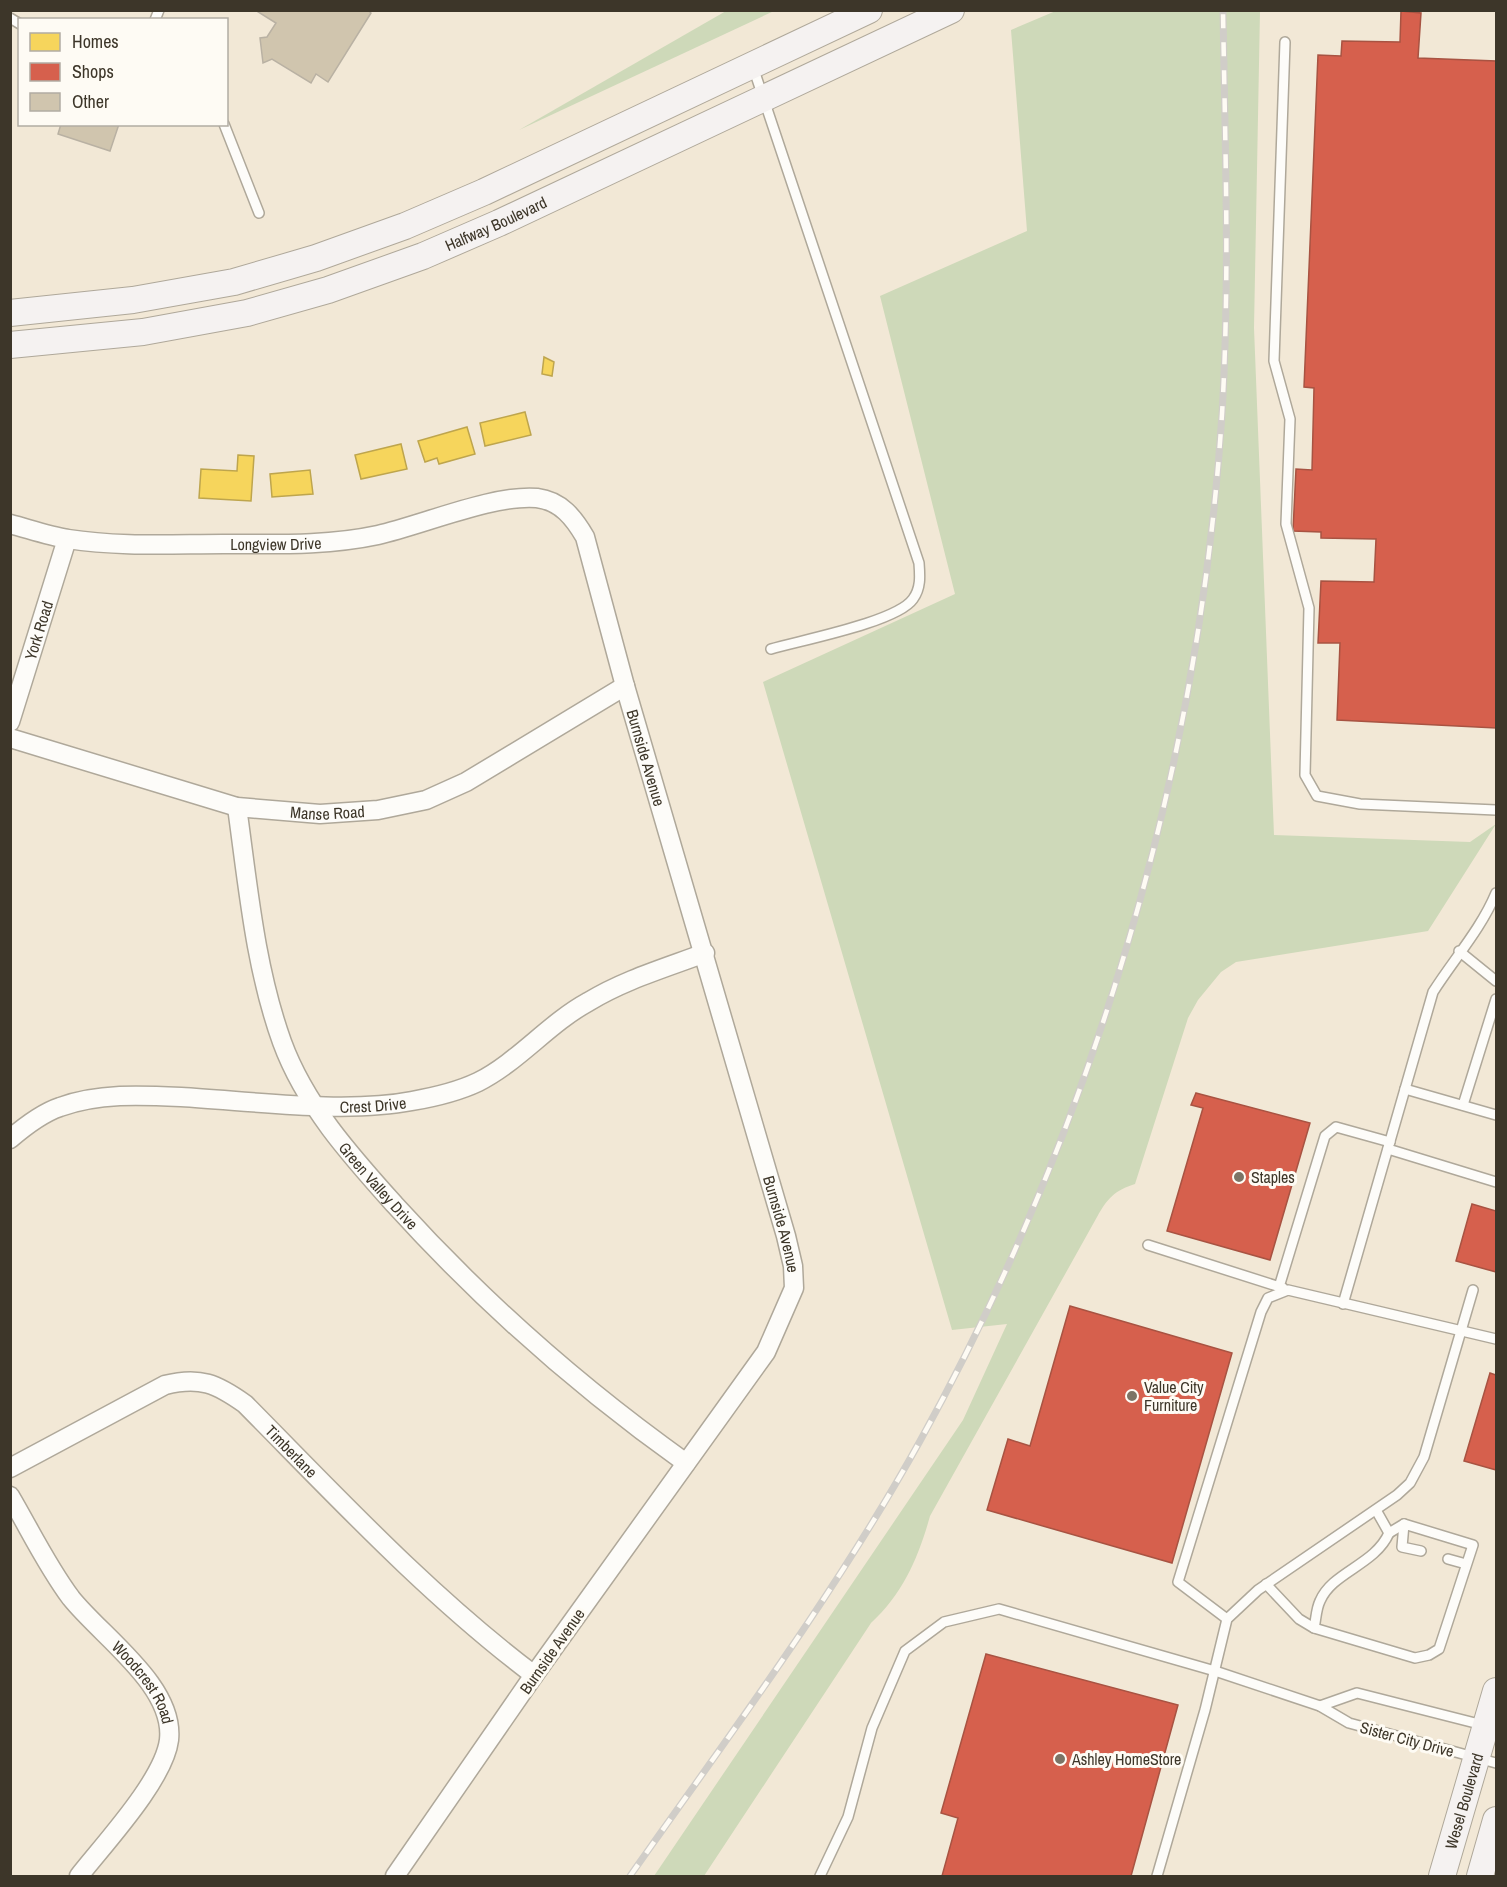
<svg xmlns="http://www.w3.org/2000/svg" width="1507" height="1887" font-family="'Archivo Narrow',sans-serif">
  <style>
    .green { fill: #ced9b9 }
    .homes { fill: #f6d55c; stroke: #bea54d; stroke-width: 1.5 }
    .shops { fill: #d6604d; stroke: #a85342; stroke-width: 1.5 }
    .building { fill: #d0c5ae; stroke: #b9b1a3; stroke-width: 1.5 }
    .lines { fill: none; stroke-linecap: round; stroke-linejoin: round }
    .lane-casing { stroke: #afa89a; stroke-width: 12 }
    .street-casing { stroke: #afa89a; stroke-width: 21 }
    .secondary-casing { stroke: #afa89a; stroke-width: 28 }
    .lane { stroke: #fdfcf9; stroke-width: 9 }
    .street { stroke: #fdfcf9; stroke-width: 18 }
    .secondary { stroke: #f5f2f1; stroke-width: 26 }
    .rail-casing { stroke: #d0cdc8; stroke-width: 7 }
    .rail { stroke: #fefbf4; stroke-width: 4.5; stroke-dasharray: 14; stroke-linecap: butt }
    .poi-dot { fill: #7c7466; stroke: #fefbf4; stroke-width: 2 }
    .labels { text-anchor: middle; stroke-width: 6; stroke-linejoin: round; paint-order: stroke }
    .street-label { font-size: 16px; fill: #3d3629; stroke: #fefbf4 }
    .poi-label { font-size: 16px; fill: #3d3629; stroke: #fefbf4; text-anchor: start }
  </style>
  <rect width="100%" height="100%" fill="#f2e8d6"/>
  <g class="green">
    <path d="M1058,10L1260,11L1254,328L1274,835L1470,842L1496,824L1428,931L1236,962L1221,972L1198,1000L1188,1018L1135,1184C1115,1190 1107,1199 1097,1217L930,1516C919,1556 903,1594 871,1623L704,1876H654L963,1420L1007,1324L952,1330L763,682L955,594L880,296L1027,231L1011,30Z"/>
    <path d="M726,11H774L519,130Z"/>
  </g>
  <g class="homes">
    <path d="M544,357L554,362L552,376L542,374Z"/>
    <path d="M525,412L531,435L485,446L480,423Z"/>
    <path d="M467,427L475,454L439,464L437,458L425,462L418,441Z"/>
    <path d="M401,444L407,469L361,479L355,455Z"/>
    <path d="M238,455L254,456L251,501L199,498L201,469L237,471Z"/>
    <path d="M310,470L313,494L272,497L270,474Z"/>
  </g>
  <g class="shops">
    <path d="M1401,11L1421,13L1418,58L1496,61V728L1337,720L1340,643H1318L1321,581L1374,582L1376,539L1321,538V532L1293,531L1296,469L1312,470L1314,388L1304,387L1318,55L1341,56L1342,41L1400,42Z"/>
    <path d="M1196,1093L1310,1123L1270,1260L1167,1231L1203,1108L1191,1105Z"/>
    <path d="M1472,1204L1496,1211V1272L1456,1261Z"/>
    <path d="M1070,1306L1232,1353L1172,1563L987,1510L1008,1439L1030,1446Z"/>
    <path d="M1490,1373L1496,1375V1470L1464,1461Z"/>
    <path d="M986,1654L1178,1705L1131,1876H942L958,1818L941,1813Z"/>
  </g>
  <g class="building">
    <path d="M255,10H368L371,13L328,82L316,74L311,83L272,59L263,63L260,38L267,37L276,23Z"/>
    <path d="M61,124H119L110,151L58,134Z"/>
  </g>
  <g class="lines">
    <defs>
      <g id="lane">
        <path d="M10,18L20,24"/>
        <path d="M155,20L159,10"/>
        <path d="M1285,42L1274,361L1290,419L1286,524L1309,608L1305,775L1317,796L1360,804L1496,810"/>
        <path d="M753,67L919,563C920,576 921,588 913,599C897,622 802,640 771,649"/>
        <path d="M224,124L259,213"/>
        <path d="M1459,951L1496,981"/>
        <path d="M1405,1089L1496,1115"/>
        <path d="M1463,1105L1496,999"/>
        <path d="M1388,1149L1496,1182"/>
        <path d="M1148,1245L1283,1288"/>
        <path d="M1279,1287L1325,1136L1336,1127L1390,1142"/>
        <path d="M1343,1304L1433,992C1454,959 1481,929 1496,893"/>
        <path d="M1404,1524L1402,1547L1421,1551"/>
        <path d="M1448,1559L1466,1564"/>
        <path d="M1266,1584L1299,1619L1314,1628L1415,1658L1429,1655L1439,1649L1473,1545L1404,1524L1389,1533L1376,1510"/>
        <path d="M1227,1619L1178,1582L1261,1312L1268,1298L1288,1290L1496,1339"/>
        <path d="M1314,1628C1316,1620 1316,1609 1320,1601C1332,1572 1375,1565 1389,1533"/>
        <path d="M1320,1706L1357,1693L1483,1725"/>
        <path d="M820,1876L848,1817L872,1728L905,1651L944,1622L999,1609L1215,1671L1320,1706L1349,1723L1496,1763"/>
        <path d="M1157,1876L1205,1710L1227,1619L1258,1590L1397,1495L1410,1483L1424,1457L1473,1290"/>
      </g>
      <g id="street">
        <path id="s1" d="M10,524C29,529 49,536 68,539C119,547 172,544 223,544C275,544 327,546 378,535C422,525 495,494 537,498C561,501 574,518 585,537L625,686L786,1236L793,1266L794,1288L766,1352L534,1675L395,1876"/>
        <path id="s2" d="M10,722L67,539"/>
        <path id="s3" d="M10,738L237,807L320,814L378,810L426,800L466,782L625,686"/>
        <path id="s4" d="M237,807C248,886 255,967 282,1042C305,1105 351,1156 395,1205C483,1302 579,1387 686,1463"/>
        <path id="s5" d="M10,1139C24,1127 42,1113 60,1107C98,1093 141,1095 181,1097C251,1101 345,1114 412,1101C435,1097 457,1092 478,1082C518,1062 548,1024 588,1002C624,980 665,968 705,953"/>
        <path id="s6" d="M10,1468L165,1385C200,1376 217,1384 245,1404C338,1498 428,1595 534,1675"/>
        <path id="s7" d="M10,1496C30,1530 47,1566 71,1598C102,1637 175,1686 169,1740C164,1780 104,1844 79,1876"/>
      </g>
      <g id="secondary">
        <path d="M10,313L133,300L234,282L316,258L405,226L484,192L869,10"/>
        <path id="s8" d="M10,345L143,332L247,313L328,290L423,256L499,223L951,10"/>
        <path id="s9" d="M1442,1876L1496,1691"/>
        <path d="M1480,1876L1496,1820"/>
      </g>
    </defs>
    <use href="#lane" class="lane-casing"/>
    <use href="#street" class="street-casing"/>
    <use href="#secondary" class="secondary-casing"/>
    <use href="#lane" class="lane"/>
    <use href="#street" class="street"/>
    <use href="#secondary" class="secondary"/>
    <defs>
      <path id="rail" d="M630,1876C730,1734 836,1593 920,1441C1094,1126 1199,772 1222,414C1230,280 1225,145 1223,10"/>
    </defs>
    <use href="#rail" class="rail-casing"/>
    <use href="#rail" class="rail"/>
  </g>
  <g class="poi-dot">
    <circle cx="1239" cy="1177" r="6"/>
    <circle cx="1132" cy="1396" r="6"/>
    <circle cx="1060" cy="1759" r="6"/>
  </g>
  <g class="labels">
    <g class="street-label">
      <text dy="6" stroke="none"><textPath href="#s8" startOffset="504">Halfway Boulevard</textPath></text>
      <text dy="6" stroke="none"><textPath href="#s1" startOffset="268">Longview Drive</textPath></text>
      <text dy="6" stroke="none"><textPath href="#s2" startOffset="96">York Road</textPath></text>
      <text dy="6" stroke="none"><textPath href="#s1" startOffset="828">Burnside Avenue</textPath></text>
      <text dy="6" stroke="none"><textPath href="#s3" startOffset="328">Manse Road</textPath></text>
      <text dy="6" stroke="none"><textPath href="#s5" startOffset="374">Crest Drive</textPath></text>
      <text dy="6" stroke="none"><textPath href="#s4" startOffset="414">Green Valley Drive</textPath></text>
      <text dy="6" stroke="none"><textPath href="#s1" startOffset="1314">Burnside Avenue</textPath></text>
      <text dy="6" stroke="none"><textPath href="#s6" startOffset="328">Timberlane</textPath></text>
      <text transform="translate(552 1651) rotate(-55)" y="6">Burnside Avenue</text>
      <text dy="6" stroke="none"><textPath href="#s7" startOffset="231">Woodcrest Road</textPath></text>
      <text transform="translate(1407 1739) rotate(15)" y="6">Sister City Drive</text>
      <text dy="6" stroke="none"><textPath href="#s9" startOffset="78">Wesel Boulevard</textPath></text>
    </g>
    <g class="poi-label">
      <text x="1251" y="1183">Staples</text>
      <text x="1144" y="1393">Value City<tspan x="1144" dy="18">Furniture</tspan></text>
      <text x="1072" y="1765">Ashley HomeStore</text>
    </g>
  </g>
  <rect width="1507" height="1887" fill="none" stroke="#3d3629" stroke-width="24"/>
  <rect x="18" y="18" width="210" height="108" fill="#fefbf4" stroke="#b1aca3" stroke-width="1.5"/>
  <rect x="30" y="33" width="30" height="18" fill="#f6d55c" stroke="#b1aca3" stroke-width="1.5"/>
  <text x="72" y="48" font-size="18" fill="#3d3629">Homes</text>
  <rect x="30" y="63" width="30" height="18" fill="#d6604d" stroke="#b1aca3" stroke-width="1.5"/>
  <text x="72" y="78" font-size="18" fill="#3d3629">Shops</text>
  <rect x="30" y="93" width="30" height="18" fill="#d0c5ae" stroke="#b1aca3" stroke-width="1.5"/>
  <text x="72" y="108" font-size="18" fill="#3d3629">Other</text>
</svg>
